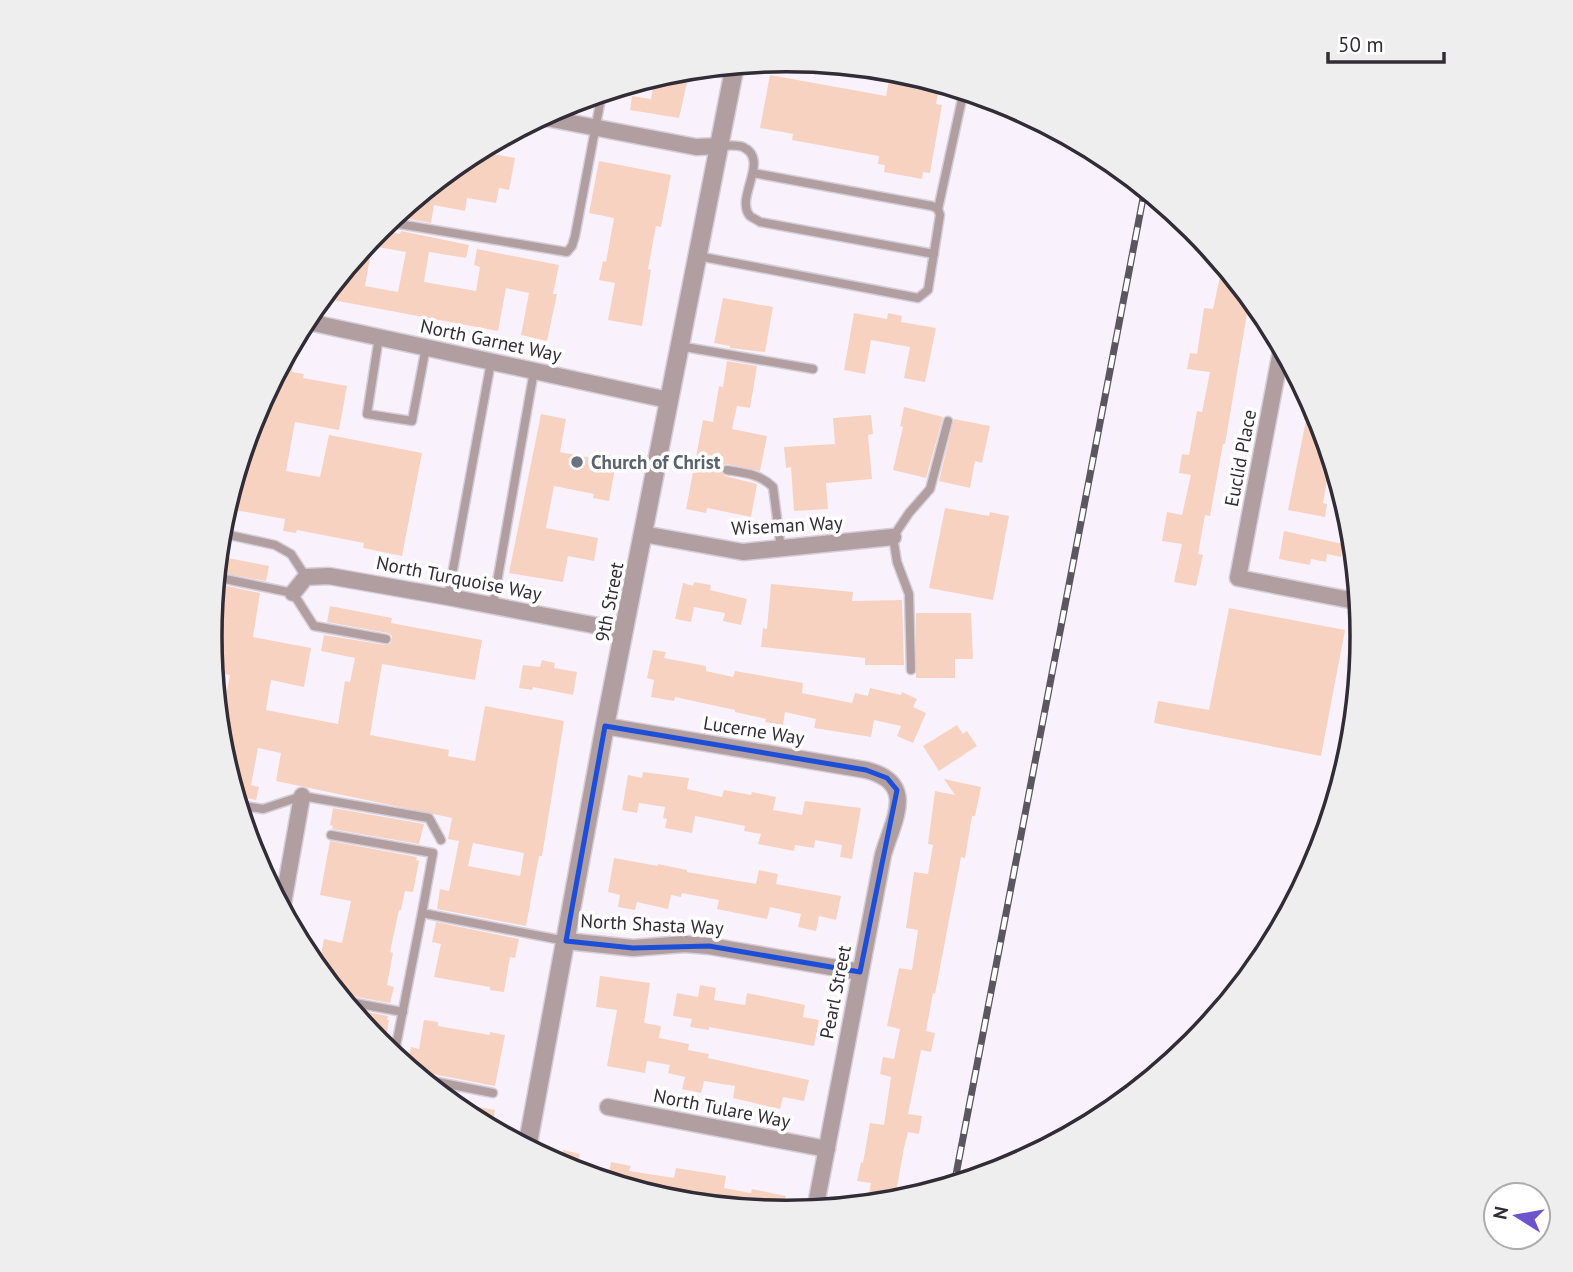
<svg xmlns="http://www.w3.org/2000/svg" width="1573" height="1272" font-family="'PT Sans',sans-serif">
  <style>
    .building { fill: #f8d2c0; fill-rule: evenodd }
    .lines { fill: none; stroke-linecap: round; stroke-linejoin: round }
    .service-casing { stroke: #d5ced9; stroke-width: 11 }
    .minor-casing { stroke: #d5ced9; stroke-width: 19 }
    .tertiary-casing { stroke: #d5ced9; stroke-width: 21 }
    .service { stroke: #b19ea0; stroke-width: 8 }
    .minor { stroke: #b19ea0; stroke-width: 16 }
    .tertiary { stroke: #b19ea0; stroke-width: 18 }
    .rail-casing { stroke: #5b565f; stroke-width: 7 }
    .rail { stroke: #fff; stroke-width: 4.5; stroke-dasharray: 13; stroke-linecap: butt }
    .marked { fill: none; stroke: #1d4ed8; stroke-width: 5; stroke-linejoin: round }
    .worship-dot { fill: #6b7280; stroke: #fff; stroke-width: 2.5 }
    .labels { text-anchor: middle; stroke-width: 7; stroke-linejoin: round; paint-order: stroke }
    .street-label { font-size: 19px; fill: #312c35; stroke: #fff }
    .worship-label { font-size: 19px; font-weight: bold; fill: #5b616d; stroke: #fff; text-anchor: start }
    .rim { fill: none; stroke: #312c35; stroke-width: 3.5 }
  </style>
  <rect width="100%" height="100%" fill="#f9f2fd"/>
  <g class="building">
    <path d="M690,69L679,118L630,110L632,96L651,99L655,76Z"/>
    <path d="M891,70L940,83L936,104L942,105L930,173L923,172L922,179L884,172L885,165L878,164L879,156L792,140L793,134L760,128L770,75L886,96Z"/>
    <path d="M476,151L515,158L509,190L499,188L496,203L467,198L465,211L434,205L431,223L403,218L405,206L467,156Z"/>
    <path d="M599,161L671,175L661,227L656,226L648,269L651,270L642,326L608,320L615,283L599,280L603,261L606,262L614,218L589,213Z"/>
    <path d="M378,230L400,234L401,231L469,245L466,258L429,252L424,282L476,291L480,267L474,265L477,249L559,265L553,294H557L547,341L521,335L529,293L506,288L498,331L322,298ZM372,246L406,252L398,292L365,286Z"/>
    <path d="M1223,263L1250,296L1225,444H1223L1210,516L1205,515L1198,554L1203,555L1196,586L1174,582L1182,544L1162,541L1167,512L1182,515L1191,475L1179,473L1182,454L1189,455L1197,411L1202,412L1210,372L1187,369L1190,353L1197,354L1204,308L1213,309Z"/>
    <path d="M723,298L773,307L765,352L730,348V346L714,343Z"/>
    <path d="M854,313L887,319L888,313L902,316L901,322L936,328L925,382L904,378L910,347L871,340L865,374L844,370Z"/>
    <path d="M727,361L757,366L750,408L737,406L732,429L767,436L760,471L727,464L722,465L720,470L725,476L757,484L751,517L707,508L706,513L686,509L703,420L713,422L719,386L723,387Z"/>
    <path d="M281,364L293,367L292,372L304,374L303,378L347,386L339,430L295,422L286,471L320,477L329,435L422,453L402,556L363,548L364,543L297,530L296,533L283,531L285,519L235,510L254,415Z"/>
    <path d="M1308,395L1319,416L1334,464L1330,463L1323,503L1327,504L1325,517L1288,510L1306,420H1304Z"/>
    <path d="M904,407L943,417L926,478L893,470L903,427L900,426Z"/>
    <path d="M541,414L566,419L560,452L601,460L602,454L617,457L609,501L593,498L594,494L554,486L546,528L598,538L594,561L568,556L563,582L509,573Z"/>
    <path d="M871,415L873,434L868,435L872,479L826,483L828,509L794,511L791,467L786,468L784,447L835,444L833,418Z"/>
    <path d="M954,419L990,426L982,463L975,461L970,488L939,481Z"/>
    <path d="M945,508L989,516L990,512L1009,516L993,600L929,588Z"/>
    <path d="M1284,531L1343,544L1341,557L1327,554L1326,562L1311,559L1310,565L1279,559Z"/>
    <path d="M218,556L269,566L266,581L216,572Z"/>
    <path d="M694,582L711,585L710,590L747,599L741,625L723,621L725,613L694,607L691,622L675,619L683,583L693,586Z"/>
    <path d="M771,584L853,592L852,601L902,600L904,665H865V658L761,647L763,628L767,629Z"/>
    <path d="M222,585L260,593L253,637L311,648L304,687L271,680L266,710L338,724L345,681L350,682L355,658L321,651L324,635L385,645L391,643L392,636L388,633L327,622L330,606L392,618L391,623L482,640L475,680L382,664L370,735L449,750L448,756L475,761L485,706L564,721L542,856H539L526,926L437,909L440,889L449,891L459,841L448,839L452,818L276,781L281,753L258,748L251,785L259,787L256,800L236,796L221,748L219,731L230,675L214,672L210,636L217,588ZM473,843L524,853L520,876L468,866Z"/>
    <path d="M1229,608L1345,630L1321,756L1154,723L1158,701L1209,710Z"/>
    <path d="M916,613H971L973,659H955V678H916Z"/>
    <path d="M653,650L666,652L664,658L706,666V671L733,677L735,671L803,683L802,693L852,703L855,693L868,696L870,688L901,695L902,692L917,699L913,707L926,713L913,743L897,736L901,726L874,720L871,737L814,728L816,719L785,712L783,725L765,722L766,719L735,712V710L675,697L674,701L651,697L654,680L647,678Z"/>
    <path d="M542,660L555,663L554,668L577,672L573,695L533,687L532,690L519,688L523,665L540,667Z"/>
    <path d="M957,725L963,734L967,731L977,746L939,771L923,746Z"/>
    <path d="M643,772L689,778L687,789L722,797L724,790L751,795L752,792L776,797L773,810L802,815L805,801L861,808L852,859L840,857L842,845L815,840L814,848L795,845L794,851L758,844L761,834L744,831L745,826L695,816L692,833L665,828L667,819L663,818L665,807L639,803L637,813L622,810L628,775L642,778Z"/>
    <path d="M944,779L981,787L975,816H972L965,858L961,857L935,994L933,993L926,1031L935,1033L931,1052L921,1050L908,1114L922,1116L919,1134L908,1132L904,1148L897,1187L907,1189L905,1199L886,1203L868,1199L871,1183L857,1181L861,1162L863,1163L870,1123L884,1125L891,1077L880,1074L883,1057L894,1059L900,1029L887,1026L899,968L912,970L918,930L906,928L914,872L928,874L933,845L928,844L935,791L955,795Z"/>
    <path d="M333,808L424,824L419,844L332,829L333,826L330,825Z"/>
    <path d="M330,841L417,857L416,860L419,861L413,892L405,891L401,910H399L390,952L393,953L387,985L394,987L390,1003L345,995L340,996L318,969L324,939L342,943L351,901L320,895Z"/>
    <path d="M614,858L658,866V864L687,870V872L756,884L759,870L778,874L776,884L841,896L836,920L819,916L816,931L798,927L801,914L770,907L767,919L717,909L719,900L682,893L681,897L671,895L668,909L637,902L635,910L618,907L620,895L608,892Z"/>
    <path d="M436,922L519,939L515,958L510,957L504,992L490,990V987L434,977L441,944L432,942Z"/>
    <path d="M600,976L650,983L644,1023L661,1026L659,1038L689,1044L688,1050L709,1054L708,1058L809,1080L804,1101L783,1097L780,1109L733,1098L735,1086L704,1081L701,1093L682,1089L685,1077L668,1073L670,1065L647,1061L645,1073L607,1066L617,1010L596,1007Z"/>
    <path d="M700,985L716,988L714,1000L745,1005L747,993L805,1005L803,1017L819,1020L814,1046L709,1027V1030L690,1027L692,1019L673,1016L677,993L698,997Z"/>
    <path d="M350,1009L388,1016L387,1020H389L384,1048Z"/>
    <path d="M424,1020L438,1022V1026L490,1035V1032L505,1035L495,1086L411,1070L407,1067L411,1047L419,1049Z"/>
    <path d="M450,1102L495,1110L492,1129L466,1115Z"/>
    <path d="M563,1150L580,1154L576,1172L560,1165Z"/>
    <path d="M611,1162L631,1166L629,1171L674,1178L676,1168L726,1176L724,1188L751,1193L752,1189L786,1196L782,1212L674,1201L607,1181Z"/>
  </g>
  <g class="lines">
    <defs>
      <g id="service">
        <path d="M720,146C726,146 736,144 743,147C771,160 734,198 750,216C751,217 759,221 760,222L934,254"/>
        <path d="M938,209L964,90"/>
        <path d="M387,222L567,252L572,246L575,236L602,93"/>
        <path d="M698,256L918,298L928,290L940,215L938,209L932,206L753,173"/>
        <path d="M379,337L367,414L412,421L426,347"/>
        <path d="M679,346L813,369"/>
        <path d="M727,470C745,473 760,474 773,487L781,549"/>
        <path d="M220,533L275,545L291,554L306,577"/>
        <path d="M215,582L220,578L293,593L314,626L386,639"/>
        <path d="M448,597L491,362"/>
        <path d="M493,605L534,371"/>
        <path d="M911,670L909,594L897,562L893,537L909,513L930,489L948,421"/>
        <path d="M238,805L263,809L302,796L429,818L441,840"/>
        <path d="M331,835L433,853L422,913L566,941"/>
        <path d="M344,1001L403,1012"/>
        <path d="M394,1056L422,913"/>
        <path d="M422,1079L493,1093"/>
      </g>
      <g id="minor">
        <path d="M541,117L696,147L720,146"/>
        <path d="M304,321L668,400"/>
        <path d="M1282,346L1238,578L1360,602"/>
        <path d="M643,534L743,552L893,537"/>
        <path d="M293,593L306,577L329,576L448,597L624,631"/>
        <path d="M605,726L866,770C918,783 893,820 883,855L815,1210"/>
        <path d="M282,909L302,796"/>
        <path d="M566,941L633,948L685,944L709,946L860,972"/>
        <path d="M608,1107L827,1149"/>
      </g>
      <path id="tertiary" d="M527,1148L605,726L735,65"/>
    </defs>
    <use href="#service" class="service-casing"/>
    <use href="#minor" class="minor-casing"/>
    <use href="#tertiary" class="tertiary-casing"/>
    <use href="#service" class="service"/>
    <use href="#minor" class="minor"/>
    <use href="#tertiary" class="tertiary"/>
    <defs>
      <path id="rail" d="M954,1185L1145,188"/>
    </defs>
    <use href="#rail" class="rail-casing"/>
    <use href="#rail" class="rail"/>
  </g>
  <path class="marked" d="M605,726L866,770L887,778L897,790L860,972L709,946L633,948L566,941Z"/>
  <circle class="worship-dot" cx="577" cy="462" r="7"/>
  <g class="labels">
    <g class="street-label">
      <text transform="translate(491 340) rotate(12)" y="7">North Garnet Way</text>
      <text transform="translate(1240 458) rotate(-79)" y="7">Euclid Place</text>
      <text transform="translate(787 525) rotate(-3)" y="7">Wiseman Way</text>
      <text transform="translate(459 578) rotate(11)" y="7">North Turquoise Way</text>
      <text transform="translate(609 602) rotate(-79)" y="7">9th Street</text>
      <text transform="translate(754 730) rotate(9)" y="7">Lucerne Way</text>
      <text transform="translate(652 924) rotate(3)" y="7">North Shasta Way</text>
      <text transform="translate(835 992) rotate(-79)" y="7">Pearl Street</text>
      <text transform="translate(722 1108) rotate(11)" y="7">North Tulare Way</text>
    </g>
    <g class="worship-label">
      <text x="591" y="469">Church of Christ</text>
    </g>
  </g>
  <path d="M0 0H1573V1272H0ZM222 636a564 564 0 1 1 1128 0a564 564 0 1 1-1128 0Z" fill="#efeeef" fill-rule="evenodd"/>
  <path class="rim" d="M222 636a564 564 0 1 1 1128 0a564 564 0 1 1-1128 0Z"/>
  <g transform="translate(1517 1216) rotate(281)"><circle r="33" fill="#ffffff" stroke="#adabae" stroke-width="2"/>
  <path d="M0-5L12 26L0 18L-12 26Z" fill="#6c54ce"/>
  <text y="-10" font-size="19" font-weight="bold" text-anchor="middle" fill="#312c35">N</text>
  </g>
  <path d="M1328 52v10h116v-10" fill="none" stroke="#312c35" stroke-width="3.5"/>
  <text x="1338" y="52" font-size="21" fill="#312c35" stroke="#ffffff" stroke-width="5" paint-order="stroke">50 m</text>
</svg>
